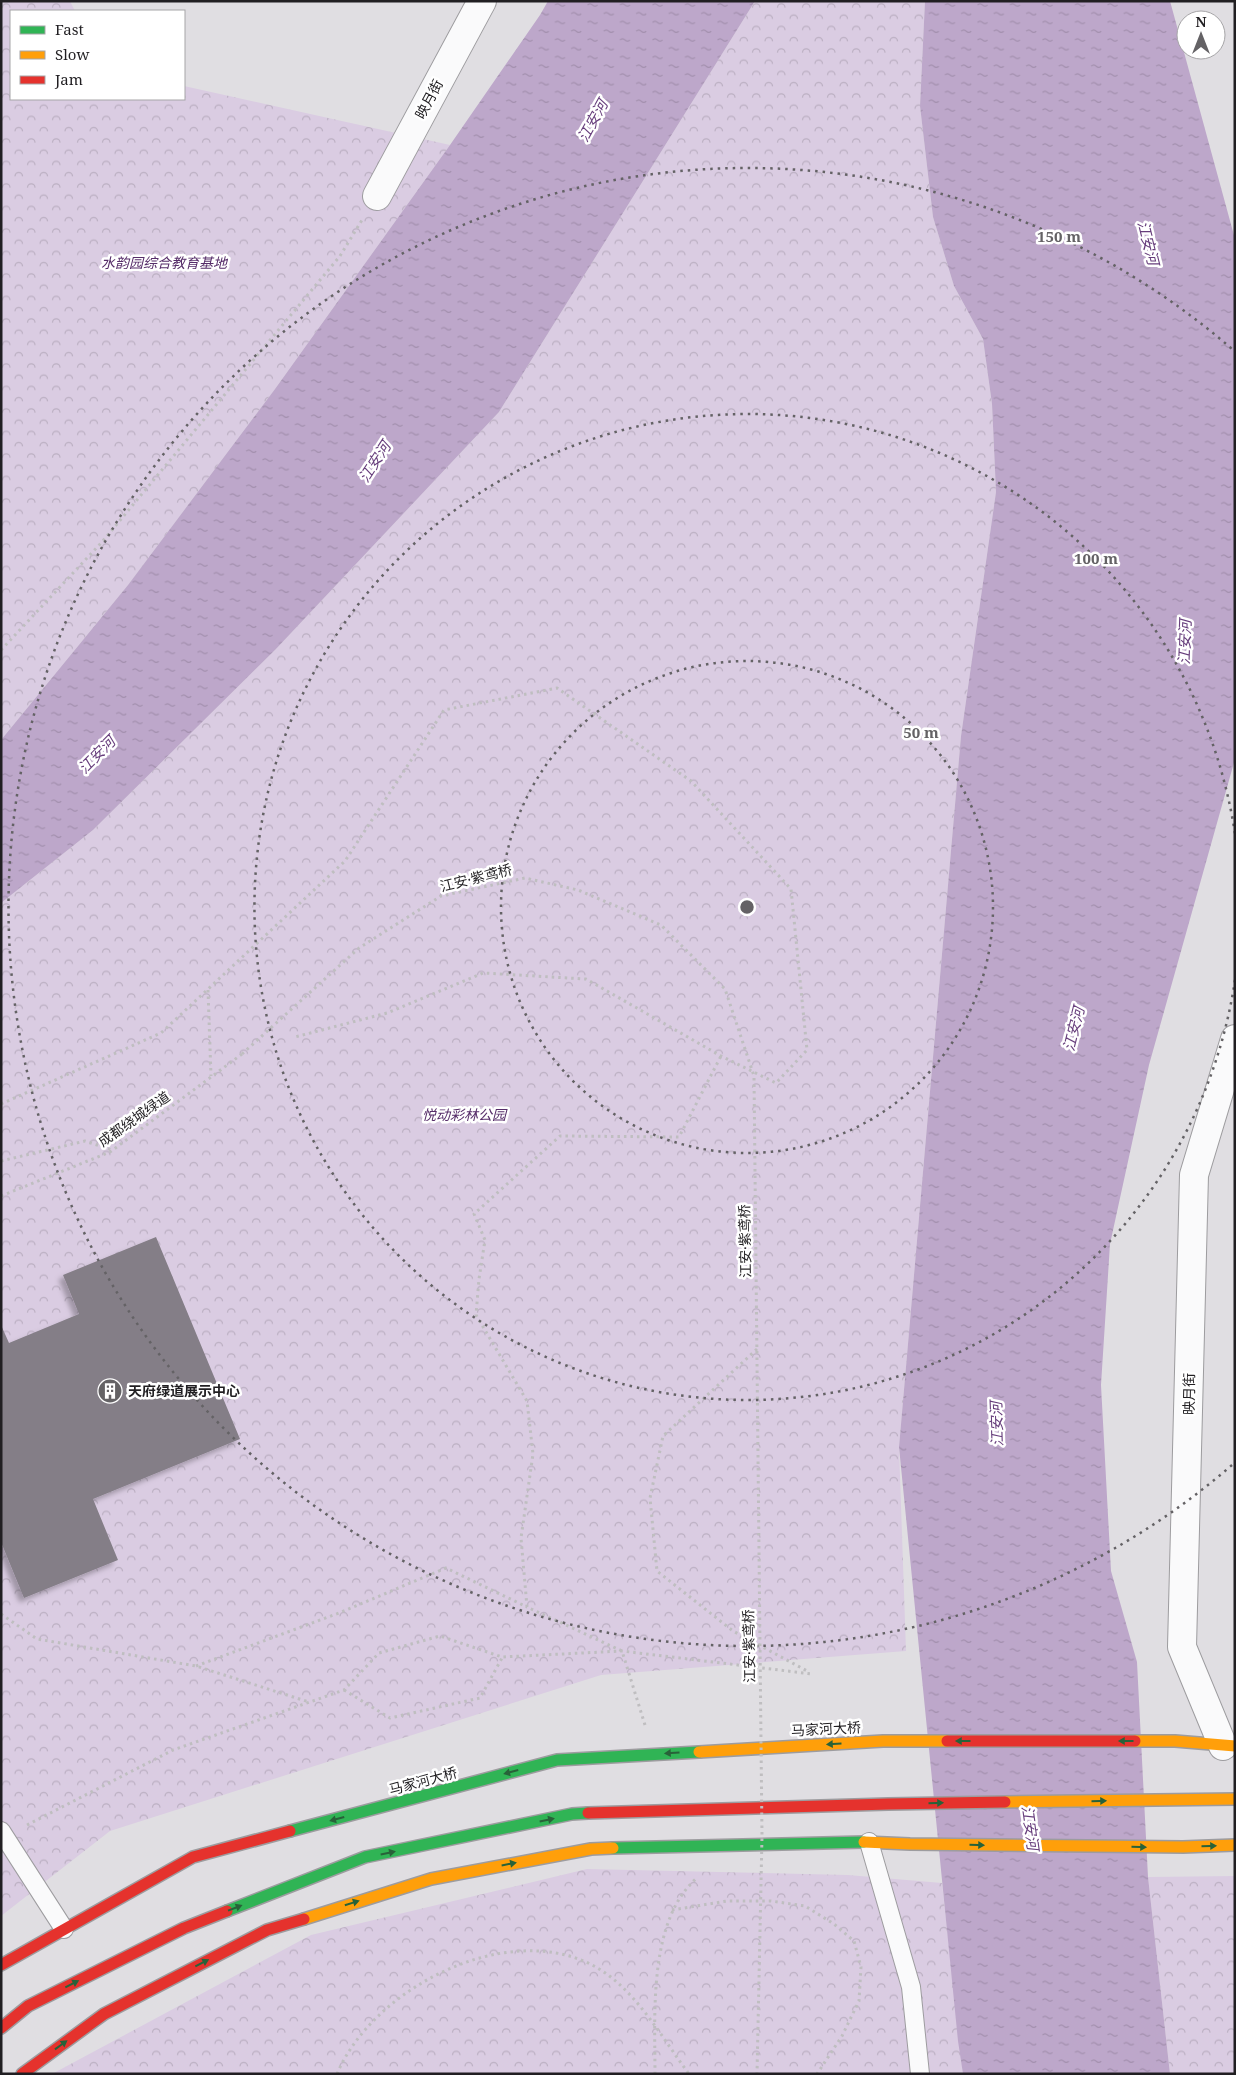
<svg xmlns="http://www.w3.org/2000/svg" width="1236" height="2075" font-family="'Noto Serif','Noto Sans SC',serif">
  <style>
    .park { fill: url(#park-crowns) }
    .water { fill: url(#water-ripples) }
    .building { fill: #847e87; filter: url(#shadow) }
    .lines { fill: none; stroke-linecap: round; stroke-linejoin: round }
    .lane-casing { stroke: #9d9c9f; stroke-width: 20 }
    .street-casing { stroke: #9d9c9f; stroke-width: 30 }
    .fast-casing { stroke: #9d9c9f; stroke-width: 14 }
    .slow-casing { stroke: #9d9c9f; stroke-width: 14 }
    .jam-casing { stroke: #9d9c9f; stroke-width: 14 }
    .path { stroke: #bfbec0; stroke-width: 3; stroke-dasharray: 2.5 4; stroke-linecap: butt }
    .lane { stroke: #fafafb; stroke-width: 18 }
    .street { stroke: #fafafb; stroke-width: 28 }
    .fast { stroke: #30b455; stroke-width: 11 }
    .slow { stroke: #ff9f0a; stroke-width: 11 }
    .jam { stroke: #e5322d; stroke-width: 11 }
    .path-bridge { stroke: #bfbec0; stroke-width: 3; stroke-dasharray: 2.5 4; stroke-linecap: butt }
    .oneway { fill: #286239 }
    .ring { fill: none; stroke: #646265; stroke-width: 2.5; stroke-dasharray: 2.5 5 }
    .labels { text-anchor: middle; stroke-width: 5; stroke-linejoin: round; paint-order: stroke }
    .street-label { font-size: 14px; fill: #211f22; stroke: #fff }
    .park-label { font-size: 14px; font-style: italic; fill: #562d69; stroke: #fff }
    .poi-label { font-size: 14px; font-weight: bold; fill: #211f22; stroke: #fff; text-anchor: start }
    .water-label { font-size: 15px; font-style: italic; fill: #673e7c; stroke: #fff }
    .centre { fill: #646265; stroke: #fff; stroke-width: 2.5 }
    .ring-label { font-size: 15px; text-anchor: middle; font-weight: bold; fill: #646265; stroke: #fff; stroke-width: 5; stroke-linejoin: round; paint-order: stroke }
  </style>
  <defs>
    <pattern id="park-crowns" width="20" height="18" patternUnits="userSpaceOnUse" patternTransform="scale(1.25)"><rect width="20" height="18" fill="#dacce2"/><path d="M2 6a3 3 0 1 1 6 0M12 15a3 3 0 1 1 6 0" fill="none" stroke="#bbafc2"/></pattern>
    <pattern id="water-ripples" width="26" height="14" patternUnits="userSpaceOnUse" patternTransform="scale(1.25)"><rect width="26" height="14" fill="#bda7ca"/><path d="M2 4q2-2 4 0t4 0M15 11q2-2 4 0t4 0" fill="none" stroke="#a28fad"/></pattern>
    <filter id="shadow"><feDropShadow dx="-4.5" dy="4.5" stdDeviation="2.5" flood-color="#0004"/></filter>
  </defs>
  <rect width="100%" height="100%" fill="#e0dee2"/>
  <g class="park">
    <path d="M1,1H70L75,11H11V99H184V86L450,145L275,389L128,585L1,740Z"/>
    <path d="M755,1H925L920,106L933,217L954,286L983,339L992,404L996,492L961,736L899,1447L906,1651L601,1675L110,1831L1,1916V903L93,830L276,649L499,412Z"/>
    <path d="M587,1869L848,1875L942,1883L963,2074H52L311,1935Z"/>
    <path d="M1235,1876V2074H1170L1148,1877Z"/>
  </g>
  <g class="water">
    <path d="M548,1H755L499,412L276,649L93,830L1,903V740L128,585L275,389L450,145L540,15Z"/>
    <path d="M925,1H1170L1235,239V759L1149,1065L1110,1244L1101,1385L1111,1571L1137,1662L1148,1877L1170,2074H963L958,2041L899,1447L961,736L996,492L992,404L983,339L954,286L933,217L920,106Z"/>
  </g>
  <path class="building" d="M156,1237L240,1439L93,1499L118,1560L24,1598L1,1542V1325L9,1343L79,1314L63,1275Z"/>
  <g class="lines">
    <defs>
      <g id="lane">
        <path d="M1,1831L64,1929"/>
        <path d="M869,1842L911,1987L920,2074"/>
      </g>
      <g id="street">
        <path d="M377,196L482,1"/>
        <path d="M1223,1746L1182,1647L1194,1175L1235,1039"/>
      </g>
      <g id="fast">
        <path d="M290,1831L557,1760L699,1752"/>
        <path d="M613,1848L864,1842"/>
        <path d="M227,1911L365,1857L572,1814L588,1813"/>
      </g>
      <g id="slow">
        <path d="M1135,1741H1175L1235,1746"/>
        <path d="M699,1752L883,1741H947"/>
        <path d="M1005,1802L1235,1799"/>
        <path d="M864,1842L910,1844L1183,1847L1235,1845"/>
        <path d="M304,1919L431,1879L591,1849L613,1848"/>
      </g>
      <g id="jam">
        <path d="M947,1741H1135"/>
        <path d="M588,1813L888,1804L1005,1802"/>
        <path d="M1,1965L193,1857L290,1831"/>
        <path d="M1,2028L28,2006L184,1928L227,1911"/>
        <path d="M22,2074L104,2014L267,1930L304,1919"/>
      </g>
    </defs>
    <use href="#lane" class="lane-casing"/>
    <use href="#street" class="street-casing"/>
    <use href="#fast" class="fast-casing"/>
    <use href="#slow" class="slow-casing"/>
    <use href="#jam" class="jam-casing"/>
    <g class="path">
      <path d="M1,650L102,542L340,256L362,220"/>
      <path d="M208,990L211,1076"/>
      <path d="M1,1104L161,1033L345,861L444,710L557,688L691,781L791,889L807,1050L776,1083L721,1056L586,979L483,973L387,1013L295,1037"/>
      <path d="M1,1161L85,1141L112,1150"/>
      <path d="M1,1196L110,1152L242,1054"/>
      <path d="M757,1349L663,1436L650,1498L657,1571L733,1631L809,1672"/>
      <path d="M1,1614L37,1639L196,1666L309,1702"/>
      <path d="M196,1666L339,1613L446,1568L527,1607"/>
      <path d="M344,1690L390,1718L480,1698L502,1658"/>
      <path d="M645,1725L622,1651L527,1607L521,1538L533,1454L527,1401L476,1315L479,1279L485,1240L474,1214L560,1136L679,1137L721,1056"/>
      <path d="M27,1825L173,1750L344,1690L379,1653L440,1636L502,1657L622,1651L812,1674"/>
      <path d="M672,1910L727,1901H771L805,1906L834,1924L854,1941L861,1967L859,2001L842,2036L817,2074"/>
      <path d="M337,2074C373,1988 507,1919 594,1966C635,1988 662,2038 689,2074"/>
      <path d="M655,2074C655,2014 648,1919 698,1877"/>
    </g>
    <use href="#lane" class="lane"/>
    <use href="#street" class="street"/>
    <use href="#fast" class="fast"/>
    <use href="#slow" class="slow"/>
    <use href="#jam" class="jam"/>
    <path class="path-bridge" d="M242,1054L359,948L441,896L525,878L578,890L661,925L725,989L754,1076L762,1836L757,2074"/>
  </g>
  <defs><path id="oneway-solid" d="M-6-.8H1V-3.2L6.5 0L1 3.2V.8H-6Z" transform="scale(1.25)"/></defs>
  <g class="oneway">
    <use href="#oneway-solid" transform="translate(963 1741) rotate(180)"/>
    <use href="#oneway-solid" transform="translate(1126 1741) rotate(180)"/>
    <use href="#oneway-solid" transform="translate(834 1744) rotate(177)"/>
    <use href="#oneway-solid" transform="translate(672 1753) rotate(177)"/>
    <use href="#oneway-solid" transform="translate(511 1772) rotate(165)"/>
    <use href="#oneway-solid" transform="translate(1099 1801) rotate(-1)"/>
    <use href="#oneway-solid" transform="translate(936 1803) rotate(-1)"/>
    <use href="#oneway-solid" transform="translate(337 1819) rotate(165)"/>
    <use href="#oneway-solid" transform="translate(547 1820) rotate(-12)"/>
    <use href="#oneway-solid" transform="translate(977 1845) rotate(1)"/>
    <use href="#oneway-solid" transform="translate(1209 1846) rotate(-2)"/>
    <use href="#oneway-solid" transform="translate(1139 1847) rotate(1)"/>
    <use href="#oneway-solid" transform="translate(388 1853) rotate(-12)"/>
    <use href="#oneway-solid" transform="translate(509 1864) rotate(-11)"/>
    <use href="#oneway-solid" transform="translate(352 1903) rotate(-17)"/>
    <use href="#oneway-solid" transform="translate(235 1908) rotate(-21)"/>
    <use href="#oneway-solid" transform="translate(202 1963) rotate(-27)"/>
    <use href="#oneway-solid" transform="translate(72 1984) rotate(-27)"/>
    <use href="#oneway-solid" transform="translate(61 2045) rotate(-36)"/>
  </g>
  <g class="ring">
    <circle cx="747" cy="907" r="246"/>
    <path d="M1235 980A493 493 0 1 1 1235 834"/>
    <path d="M1232 1465A739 739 0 1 1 1232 349"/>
  </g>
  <defs>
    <symbol id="building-disc" viewBox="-11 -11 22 22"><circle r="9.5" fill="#646265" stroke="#fff"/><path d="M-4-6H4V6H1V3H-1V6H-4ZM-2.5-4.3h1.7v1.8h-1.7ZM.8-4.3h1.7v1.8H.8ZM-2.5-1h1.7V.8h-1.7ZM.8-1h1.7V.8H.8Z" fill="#fff"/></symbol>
  </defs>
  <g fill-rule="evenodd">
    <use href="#building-disc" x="96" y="1377" width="28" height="28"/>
  </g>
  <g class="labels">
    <g class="street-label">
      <text transform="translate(429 99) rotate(-62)" y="5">映月街</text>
      <text transform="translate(476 878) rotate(-14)" y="5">江安·紫鸢桥</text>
      <text transform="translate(134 1119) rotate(-35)" y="5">成都绕城绿道</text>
      <text transform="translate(745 1241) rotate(-91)" y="5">江安·紫鸢桥</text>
      <text transform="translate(1189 1394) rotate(-89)" y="5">映月街</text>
      <text transform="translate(749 1646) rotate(-91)" y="5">江安·紫鸢桥</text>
      <text transform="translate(826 1729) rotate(-3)" y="5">马家河大桥</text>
      <text transform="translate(423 1781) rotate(-15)" y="5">马家河大桥</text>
    </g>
    <g class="park-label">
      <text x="164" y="268">水韵园综合教育基地</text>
      <text x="464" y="1120">悦动彩林公园</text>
    </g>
    <g class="poi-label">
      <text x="128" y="1396">天府绿道展示中心</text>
    </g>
    <g class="water-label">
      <text transform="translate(593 121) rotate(-61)" y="5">江安河</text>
      <text transform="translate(1148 243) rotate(76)" y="5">江安河</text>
      <text transform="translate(375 462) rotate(-57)" y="5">江安河</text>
      <text transform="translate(1185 642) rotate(-88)" y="5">江安河</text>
      <text transform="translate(97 755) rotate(-45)" y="5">江安河</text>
      <text transform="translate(1074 1029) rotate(-76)" y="5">江安河</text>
      <text transform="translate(997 1424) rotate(-92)" y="5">江安河</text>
      <text transform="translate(1030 1828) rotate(82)" y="5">江安河</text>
    </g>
  </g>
  <circle cx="747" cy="907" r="8" class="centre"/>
  <g class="ring-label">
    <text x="1059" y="242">150 m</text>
    <text x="1096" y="564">100 m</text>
    <text x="921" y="738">50 m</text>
  </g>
  <rect width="1236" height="2075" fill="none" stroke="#211f22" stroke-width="5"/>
  <rect x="10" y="10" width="175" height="90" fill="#ffffff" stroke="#a6a5a7"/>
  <rect x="20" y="26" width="25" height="8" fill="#30b455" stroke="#a6a5a7"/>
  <text x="55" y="35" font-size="15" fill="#211f22">Fast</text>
  <rect x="20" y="51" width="25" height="8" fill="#ff9f0a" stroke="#a6a5a7"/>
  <text x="55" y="60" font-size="15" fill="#211f22">Slow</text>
  <rect x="20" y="76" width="25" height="8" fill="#e5322d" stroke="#a6a5a7"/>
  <text x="55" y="85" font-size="15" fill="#211f22">Jam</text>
  <g transform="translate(1201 35)"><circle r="24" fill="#ffffff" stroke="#a6a5a7"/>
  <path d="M0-4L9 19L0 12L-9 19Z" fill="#646265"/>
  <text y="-8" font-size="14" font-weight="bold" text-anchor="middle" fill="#211f22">N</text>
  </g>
</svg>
